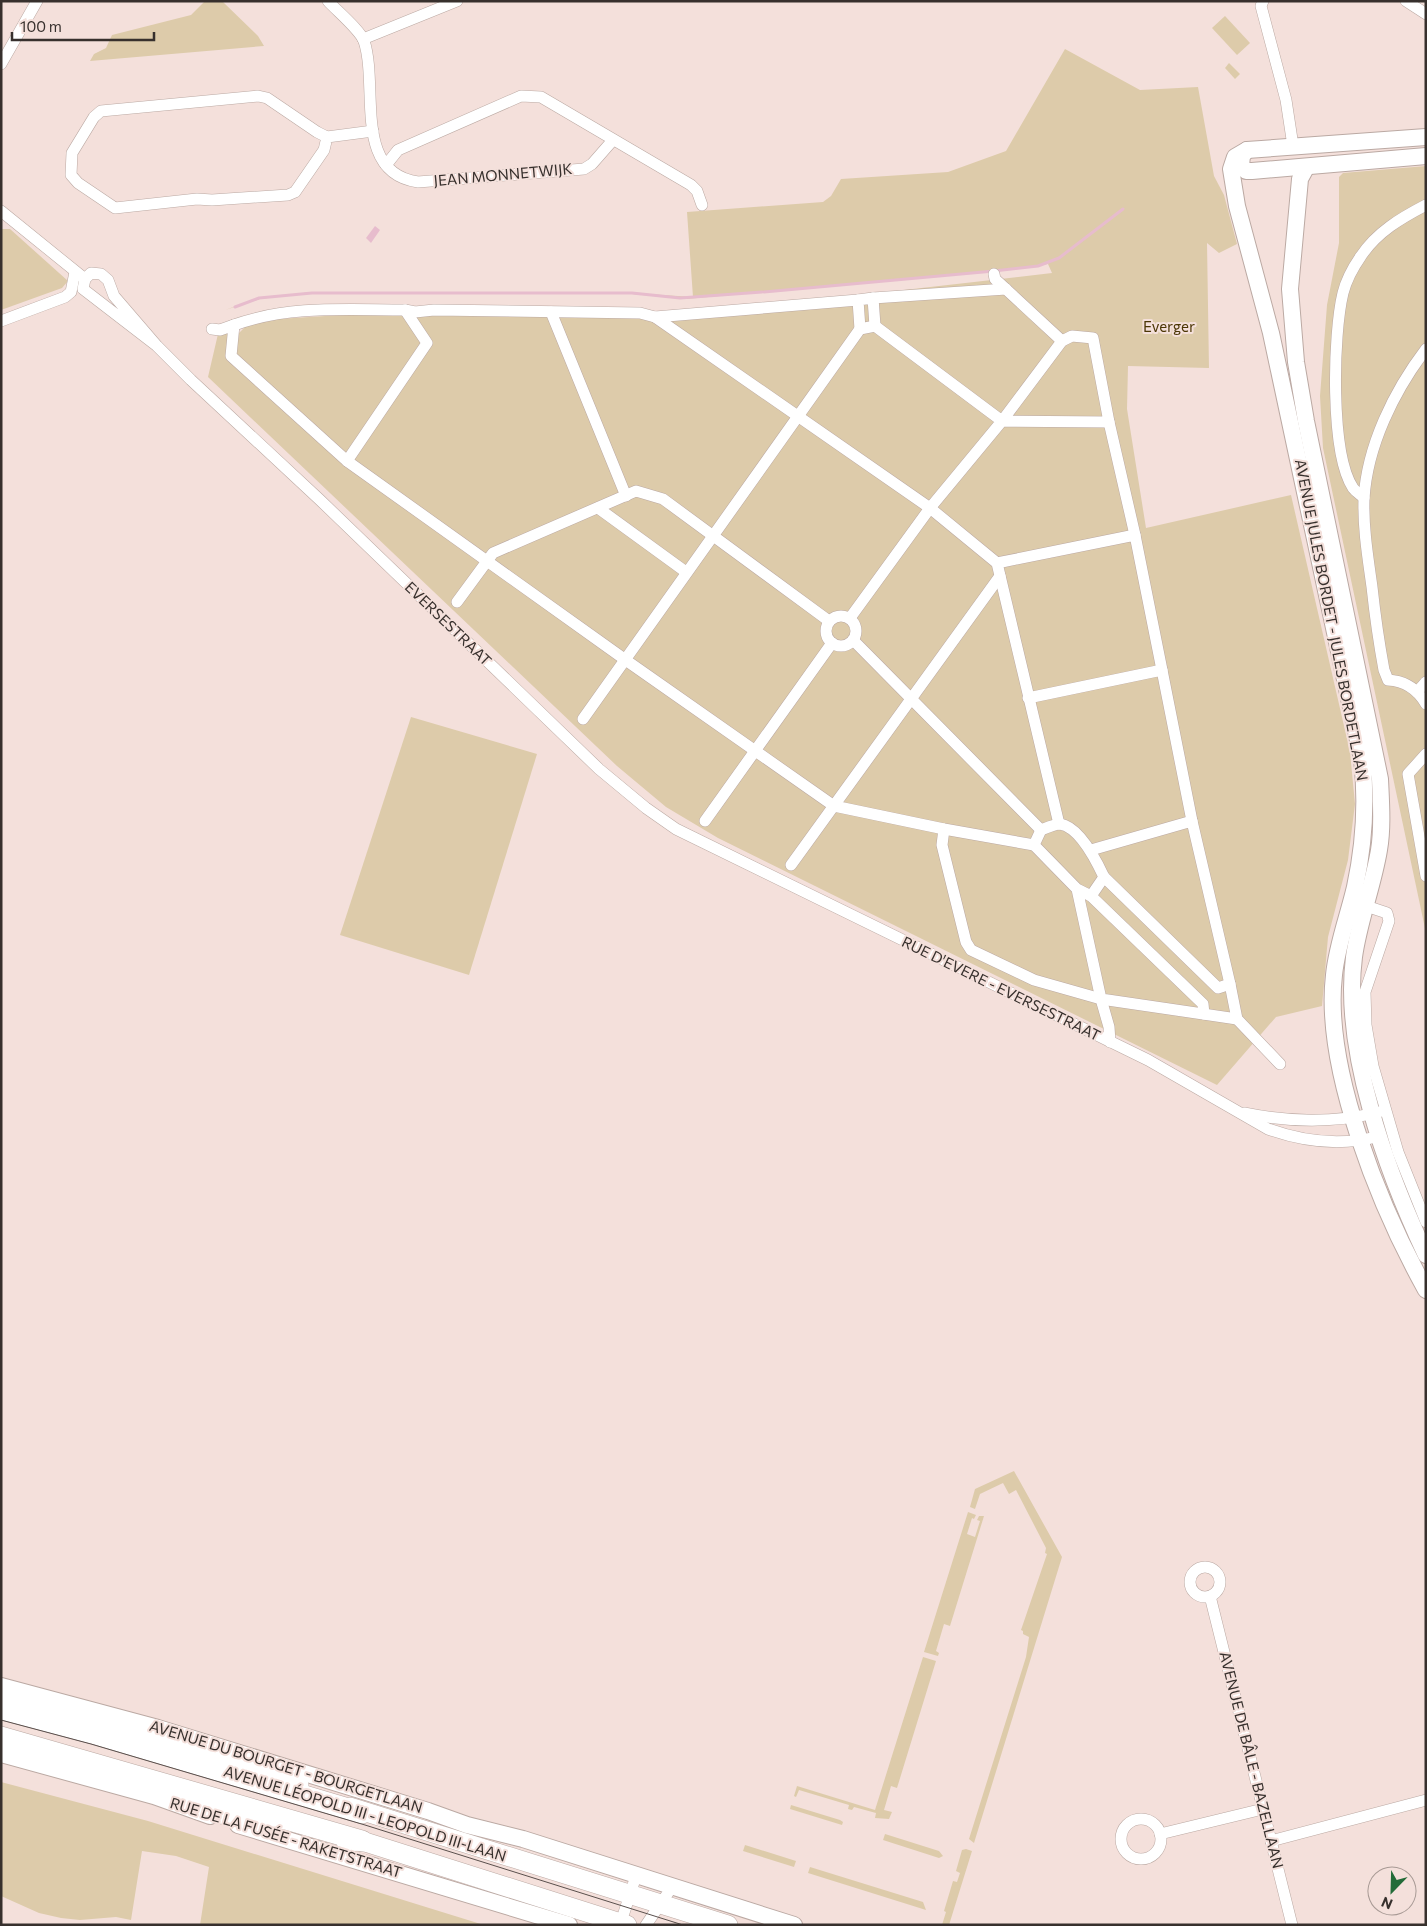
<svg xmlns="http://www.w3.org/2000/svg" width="1427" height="1926" font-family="Commissioner,sans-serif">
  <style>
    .green { fill: #ddcbaa }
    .water { fill: #e7bccd }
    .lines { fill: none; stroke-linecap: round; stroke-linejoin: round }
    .stream { stroke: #e7bccd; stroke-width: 3 }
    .street-casing { stroke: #bba9a3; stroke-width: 12 }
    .secondary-casing { stroke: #bba9a3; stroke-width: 18 }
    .primary-casing { stroke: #bba9a3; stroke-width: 20 }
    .highway-casing { stroke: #bba9a3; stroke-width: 22 }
    .street { stroke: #fff; stroke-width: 11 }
    .secondary { stroke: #fff; stroke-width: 16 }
    .primary { stroke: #fff; stroke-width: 19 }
    .highway { stroke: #fff; stroke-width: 21 }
    .tram { stroke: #5a504d; stroke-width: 1 }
    .labels { text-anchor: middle; stroke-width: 4; stroke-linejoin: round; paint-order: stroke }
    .street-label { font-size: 15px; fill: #37302d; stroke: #f4e0db }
    .park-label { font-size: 15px; fill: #4b3605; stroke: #f4e0db }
  </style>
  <rect width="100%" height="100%" fill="#f4e0db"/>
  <g class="green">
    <path d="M205,1H222L258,36L264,46L90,61L94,54L106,48L112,35L191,15Z"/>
    <path d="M1225,16L1250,43L1237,55L1212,28Z"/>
    <path d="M1065,49L1140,90L1198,87L1214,176L1224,195L1237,244L1219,253L1207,243L1209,368L1128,366L1127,409L1146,528L1291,495L1350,752L1355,804L1348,860L1328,937L1322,1006L1276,1017L1217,1085L718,838L666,807L617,766L208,377L218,334L239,333L245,327L262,320L357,314L417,316H642L860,295L1052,273L1048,264L994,271L686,299L632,294H299L260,299L225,310L259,298L312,292L632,293L693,297L687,212L823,202L831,196L841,179L948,172L1006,151Z"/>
    <path d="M1229,63L1240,74L1235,79L1225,68Z"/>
    <path d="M1426,166V933L1323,448L1320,396L1327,305L1339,243V177L1343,173Z"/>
    <path d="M1,229H10L68,281L62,288L1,310Z"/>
    <path d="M411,717L537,754L469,975L340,935Z"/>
    <path d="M1014,1471L1062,1557L974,1843L969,1839L1026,1657L1029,1637L1023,1634V1631L1021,1630L1047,1554L1045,1553L1046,1548L1016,1490L1009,1494L1003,1483L980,1494L975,1509L970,1507L975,1489Z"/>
    <path d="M968,1512L976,1515L974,1519L972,1518L967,1534L975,1537L980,1521L977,1520L979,1516H984L950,1626L944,1624L936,1651L939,1653L938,1656L924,1652Z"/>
    <path d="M923,1657L936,1661L897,1788L891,1786L884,1810L892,1812L889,1819L875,1818L876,1813L854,1807L852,1810L848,1809L849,1805L799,1790L796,1797L794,1796L797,1786L875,1810Z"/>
    <path d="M1,1782L148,1821L484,1925H200L209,1867L176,1856L142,1851L131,1920L116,1917L80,1920L61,1918L39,1913L1,1896Z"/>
    <path d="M791,1805L840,1820L843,1822L842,1825L790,1809Z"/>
    <path d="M885,1834L939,1851L943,1856L939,1858L883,1840Z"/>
    <path d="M745,1845L796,1861L794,1867L743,1851Z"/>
    <path d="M966,1849L972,1851L949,1925H942L946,1912L944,1911L953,1881L957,1882L960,1873L956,1871L962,1850Z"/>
    <path d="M810,1867L923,1902L926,1910L808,1873Z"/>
  </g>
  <path class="water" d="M375,226L380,230L371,243L366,238Z"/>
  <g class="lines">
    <g class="stream">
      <path d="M764,292L994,271L1038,266L1059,258L1123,209"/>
      <path d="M235,307L259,298L312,293H632L680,298L762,292"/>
    </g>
    <defs>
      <g id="street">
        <path d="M328,1C337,11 360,30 364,41C379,86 352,173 418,182L584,169L592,164L613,140"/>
        <path d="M1263,1L1261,6L1286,100L1293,146"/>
        <path d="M1406,1L1426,14"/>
        <path d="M363,39L457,1"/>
        <path d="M1,64L37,1"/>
        <path d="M327,137L324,150L295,192L288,195L212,200L197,199L115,208L78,183L71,175L72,153L94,117L101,111L258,96L267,98L317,132L327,137L373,131"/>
        <path d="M386,165L398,150L521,96L541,97L691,185L697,191L702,205"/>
        <path d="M1,211L85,279"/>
        <path d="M994,274L995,279L1062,341"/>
        <path d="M873,298L1006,289"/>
        <path d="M551,312L626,496"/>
        <path d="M655,317L858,300"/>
        <path d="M1,321L65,297L71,292L75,272"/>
        <path d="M234,325C289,305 347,310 405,310L415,312L434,310L640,313L655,317L930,508L997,563L1059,824"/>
        <path d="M212,329L220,330L234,325L231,356L347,461L627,661L834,806L944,829L1034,845"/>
        <path d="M860,329L858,300L873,298L875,326"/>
        <path d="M157,346L83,289L85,279L91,273L101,274L108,280L114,296L157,346L191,380L320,500L599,769L646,808L676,829L1148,1060L1268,1129C1304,1142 1343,1146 1380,1136"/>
        <path d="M1426,349C1394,391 1367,446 1364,499C1363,528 1368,558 1372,587C1375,615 1379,643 1384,670L1388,680C1405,681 1418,690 1426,704"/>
        <path d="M1109,422L1135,535"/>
        <path d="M347,461L427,343L405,310"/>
        <path d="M1364,498C1361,495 1356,492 1353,488C1330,453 1333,334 1343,293C1346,281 1354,266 1361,256C1377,232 1401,218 1426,205"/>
        <path d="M598,508L686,572"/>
        <path d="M997,563L1135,535L1162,670"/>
        <path d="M457,602L493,553L636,491L663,499L829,621"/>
        <circle cx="841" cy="631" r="15"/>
        <path d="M853,640L1041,830"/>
        <path d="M1417,692L1426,682"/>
        <path d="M1028,698L1162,670L1192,821"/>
        <path d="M583,719L860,329L875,326L1002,421L1109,422L1093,338L1072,336L1062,341L1002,421L930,508L850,618"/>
        <path d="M1426,754L1408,774L1426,876"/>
        <path d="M705,821L832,643"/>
        <path d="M944,829L942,845L966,942L971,950L1034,980L1101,999L1109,1027L1110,1042"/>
        <path d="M1091,850L1192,821L1230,984"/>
        <path d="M791,865L1000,576"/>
        <path d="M1104,877L1218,988L1230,984L1237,1019L1280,1064"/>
        <path d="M1077,889L1091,896L1104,877C1097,862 1080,827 1060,824C1055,824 1046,828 1041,830L1034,845L1077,889L1101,999L1237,1019"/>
        <path d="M1091,896L1203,1004L1204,1014"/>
        <path d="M1366,906L1387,913L1389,921L1365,992L1366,1025L1373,1066L1398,1152L1426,1222"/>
        <path d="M1244,1113C1288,1122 1336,1123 1379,1112"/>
        <circle cx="1205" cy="1582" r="15"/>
        <path d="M1210,1596L1292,1925"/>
        <circle cx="1141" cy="1839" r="20"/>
        <path d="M1160,1834L1263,1809"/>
        <path d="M1271,1841L1426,1800"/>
        <path d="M620,1925L636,1876"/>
        <path d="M646,1925L672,1887"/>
      </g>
      <g id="secondary">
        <path d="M1426,137L1247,150L1235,157L1231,169L1237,206L1271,333L1362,759C1367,803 1364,845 1355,887C1348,917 1337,945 1334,975C1323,1069 1381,1209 1426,1290"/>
        <path d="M1247,150L1242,156L1241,165L1246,171H1252L1426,156"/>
        <path d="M1306,168L1300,179L1290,289L1296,362L1306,421L1380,779C1381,802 1383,827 1379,850C1373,886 1359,921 1354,957C1342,1050 1387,1172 1426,1255"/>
        <path d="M1,1686L158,1728L428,1811L467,1825L523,1839L794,1925"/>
        <path d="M1,1754L154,1796L210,1816"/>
        <path d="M238,1825L569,1925"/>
      </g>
      <g id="primary">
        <path d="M1,1697C101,1722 203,1748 299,1785"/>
        <path d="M350,1807L728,1925"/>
        <path d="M198,1810L274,1824"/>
        <path d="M346,1842L362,1841L627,1925"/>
      </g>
      <g id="highway">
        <path d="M1,1709L92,1733L362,1813"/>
        <path d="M1,1737L362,1841"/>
      </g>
    </defs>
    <use href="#street" class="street-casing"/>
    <use href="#secondary" class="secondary-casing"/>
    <use href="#primary" class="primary-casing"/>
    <use href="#highway" class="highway-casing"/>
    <use href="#street" class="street"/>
    <use href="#secondary" class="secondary"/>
    <use href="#primary" class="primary"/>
    <use href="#highway" class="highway"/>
    <path class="tram" d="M1,1720L91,1744L365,1825L683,1925"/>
  </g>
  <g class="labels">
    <g class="street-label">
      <text transform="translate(503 175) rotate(-5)" y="5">JEAN MONNETWIJK</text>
      <text transform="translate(1331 620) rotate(79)" y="5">AVENUE JULES BORDET - JULES BORDETLAAN</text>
      <text transform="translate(448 624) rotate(44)" y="5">EVERSESTRAAT</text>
      <text transform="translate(1001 989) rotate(26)" y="5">RUE D'EVERE - EVERSESTRAAT</text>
      <text transform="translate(1251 1760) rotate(76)" y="5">AVENUE DE BÂLE - BAZELLAAN</text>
      <text transform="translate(286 1767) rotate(17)" y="5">AVENUE DU BOURGET - BOURGETLAAN</text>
      <text transform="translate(365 1814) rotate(17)" y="5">AVENUE LÉOPOLD III - LEOPOLD III-LAAN</text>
      <text transform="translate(286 1838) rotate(17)" y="5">RUE DE LA FUSÉE - RAKETSTRAAT</text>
    </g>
    <g class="park-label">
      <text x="1169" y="332">Everger</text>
    </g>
  </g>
  <rect width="1427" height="1926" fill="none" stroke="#37302d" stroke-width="5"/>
  <g transform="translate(1392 1891) rotate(203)"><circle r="24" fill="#f4e0db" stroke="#a89a95"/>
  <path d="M0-4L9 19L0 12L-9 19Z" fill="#236b38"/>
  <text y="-8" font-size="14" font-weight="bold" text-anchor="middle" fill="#37302d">N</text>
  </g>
  <path d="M12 32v8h142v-8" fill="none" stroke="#37302d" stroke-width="2.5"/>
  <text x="20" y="32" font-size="15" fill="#37302d" stroke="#f4e0db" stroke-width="4" paint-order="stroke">100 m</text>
</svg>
